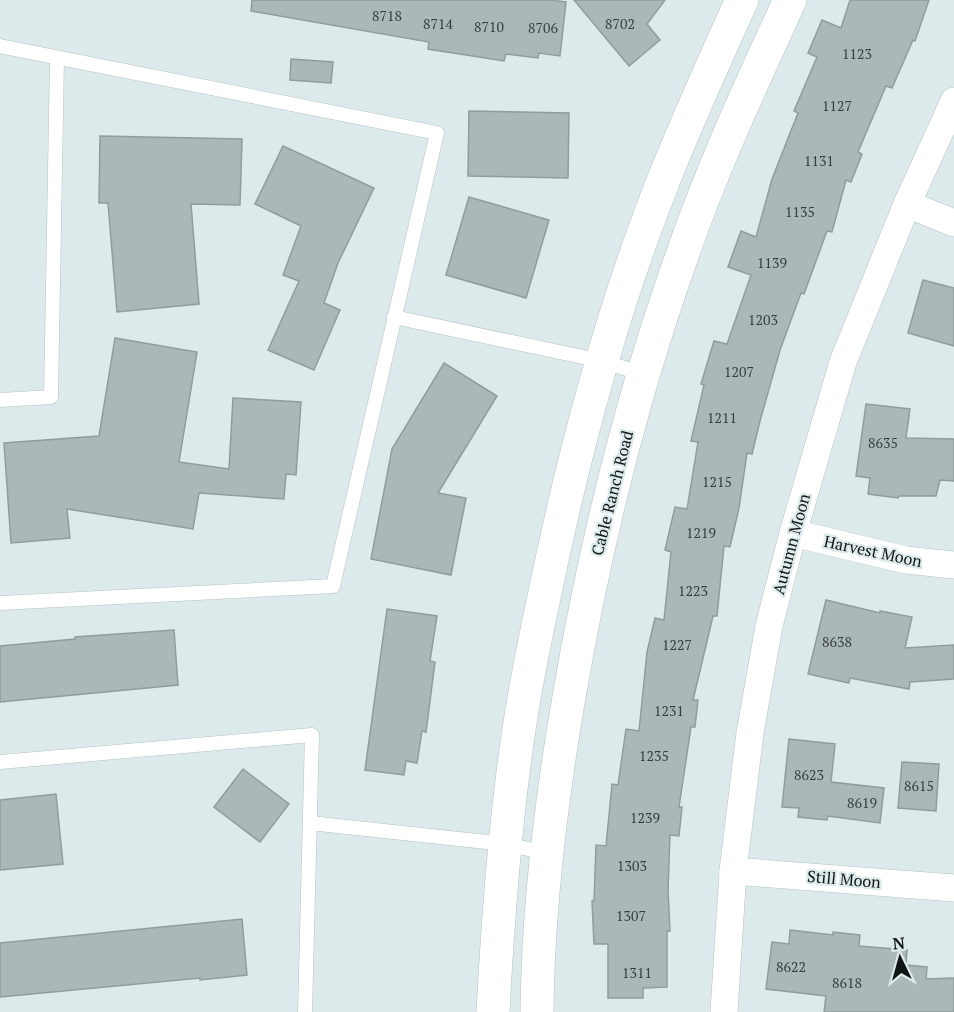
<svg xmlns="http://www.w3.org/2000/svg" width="954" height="1012" font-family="'PT Serif',serif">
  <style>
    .building { fill: #abb8b9; stroke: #909c9e; stroke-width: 1.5 }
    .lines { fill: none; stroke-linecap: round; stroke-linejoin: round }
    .service-casing { stroke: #b6c2c4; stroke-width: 15 }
    .minor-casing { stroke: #b6c2c4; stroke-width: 28 }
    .tertiary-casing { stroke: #b6c2c4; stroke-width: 34 }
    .service { stroke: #fff; stroke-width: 14 }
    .minor { stroke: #fff; stroke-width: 27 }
    .tertiary { stroke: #fff; stroke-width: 33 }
    .labels { text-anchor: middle; stroke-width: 4.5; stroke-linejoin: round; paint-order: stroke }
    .number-label { font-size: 14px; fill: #373e3e }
    .street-label { font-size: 16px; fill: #101515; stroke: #ddeaec }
  </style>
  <rect width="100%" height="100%" fill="#ddeaec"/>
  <g class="building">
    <path d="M252,0H551L566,2L560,56L539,53L538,58L506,54L504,61L428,49L429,42L251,11Z"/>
    <path d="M574,0H665L647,24L660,40L629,66Z"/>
    <path d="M850,0H929L915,41L913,40L892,88L886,86L858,152L862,154L851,182L846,180L832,232L827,231L804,294L801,293L780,350L760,421L752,454L747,453L739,508L730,547L724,546L717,616H713L693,700H698L695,727H691L679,807H682L679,836L670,835L668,889L670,931H667V987L643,988V998H608V944H594L592,901H594L596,845L606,846L612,784L618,785L626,729L639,731L647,652L655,618L664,620L671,552L665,550L675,507L687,509L698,442L691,441L704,385L701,384L714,341L727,344L751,275L728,267L741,231L756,237L772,179L798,113L794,111L817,57L808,53L822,20L841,28Z"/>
    <path d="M291,59L333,62L331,83L290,80Z"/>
    <path d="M469,111L569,113L568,178L468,176Z"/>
    <path d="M100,136L242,139L240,205L191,204L199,304L117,312L108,203H99Z"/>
    <path d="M283,146L374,188L338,263L324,303L340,310L314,370L268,350L299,281L283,275L301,226L255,204Z"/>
    <path d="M469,197L549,220L526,298L446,275Z"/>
    <path d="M923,280L954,288V346L908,333Z"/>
    <path d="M115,338L197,352L179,462L229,469L233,398L301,402L296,475L286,474L284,499L199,493L193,529L67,509L70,538L11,543L4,443L99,436Z"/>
    <path d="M444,363L497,396L438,493L466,498L451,575L371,559L392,449Z"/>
    <path d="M866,404L910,409L906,438L954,439V481L940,480L936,496H899L898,498L868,494L870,478L856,476Z"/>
    <path d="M826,600L880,613V611L912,617L905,648L954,645V679L910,682L909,689L850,678L849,683L808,674Z"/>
    <path d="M387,609L437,616L430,661L435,662L426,732L422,731L417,763L406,761L404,775L365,770Z"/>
    <path d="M174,630L178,685L0,702V646L75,639V637Z"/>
    <path d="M789,739L835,744L831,782L884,788L880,823L828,816L827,820L798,817L799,808L782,807Z"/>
    <path d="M902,762L939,764L936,811L898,808Z"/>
    <path d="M243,769L289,804L260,842L214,807Z"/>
    <path d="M56,794L63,864L0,870V800Z"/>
    <path d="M242,919L247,975L200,980V978L0,997V943Z"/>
    <path d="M790,930L833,935V932L860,935L859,946L907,950L906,965L927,967L926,979L954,978V1012H824L826,996L766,989L772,942L789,944Z"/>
  </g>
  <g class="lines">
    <defs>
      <g id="service">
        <path d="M0,46L437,133L333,586L0,603"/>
        <path d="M394,317L602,361L643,374"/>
        <path d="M0,400L51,397L57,58"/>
        <path d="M0,762L312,735L305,1012"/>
        <path d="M310,823L505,844L547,853"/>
      </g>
      <g id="minor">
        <path d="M907,204L954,223"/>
        <path d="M793,533L906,560L954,565"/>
        <path d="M733,871L954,888"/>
        <path d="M724,1012L733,871L750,733L769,626L793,533L843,362L907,204L954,101"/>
      </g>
      <g id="tertiary">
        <path d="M493,1012C498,916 505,819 520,723C527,676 537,630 547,583C576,444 613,306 666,174C690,115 716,57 742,0"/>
        <path d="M537,1012C538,907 551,801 569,697C595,546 631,398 683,253C713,166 752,83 790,0"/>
      </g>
    </defs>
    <use href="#service" class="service-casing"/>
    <use href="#minor" class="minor-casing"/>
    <use href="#tertiary" class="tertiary-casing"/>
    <use href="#service" class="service"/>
    <use href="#minor" class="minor"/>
    <use href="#tertiary" class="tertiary"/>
  </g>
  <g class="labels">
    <g class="number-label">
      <text x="387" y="21">8718</text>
      <text x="438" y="29">8714</text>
      <text x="620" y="29">8702</text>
      <text x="489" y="32">8710</text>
      <text x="543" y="33">8706</text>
      <text x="857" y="59">1123</text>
      <text x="837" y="111">1127</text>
      <text x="819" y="166">1131</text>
      <text x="800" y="217">1135</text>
      <text x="772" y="268">1139</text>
      <text x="763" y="325">1203</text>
      <text x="739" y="377">1207</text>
      <text x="722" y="423">1211</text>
      <text x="883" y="448">8635</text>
      <text x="717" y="487">1215</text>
      <text x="701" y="538">1219</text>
      <text x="693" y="596">1223</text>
      <text x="837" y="647">8638</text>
      <text x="677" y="650">1227</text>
      <text x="669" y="716">1231</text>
      <text x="654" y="761">1235</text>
      <text x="809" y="780">8623</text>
      <text x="919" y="791">8615</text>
      <text x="862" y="808">8619</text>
      <text x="645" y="823">1239</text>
      <text x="632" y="871">1303</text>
      <text x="631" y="921">1307</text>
      <text x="791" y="972">8622</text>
      <text x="637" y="978">1311</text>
      <text x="847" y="988">8618</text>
    </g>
    <g class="street-label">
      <text transform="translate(612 493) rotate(-76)" y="6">Cable Ranch Road</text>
      <text transform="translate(791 544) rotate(-75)" y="6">Autumn Moon</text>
      <text transform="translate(873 551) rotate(12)" y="6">Harvest Moon</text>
      <text transform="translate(844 879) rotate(5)" y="6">Still Moon</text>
    </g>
  </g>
  <g transform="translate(900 958) rotate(355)" stroke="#ddeaec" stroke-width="4.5" paint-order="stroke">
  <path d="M0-4.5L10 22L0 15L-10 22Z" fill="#101515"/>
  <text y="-9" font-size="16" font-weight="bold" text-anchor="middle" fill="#101515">N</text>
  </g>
</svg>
